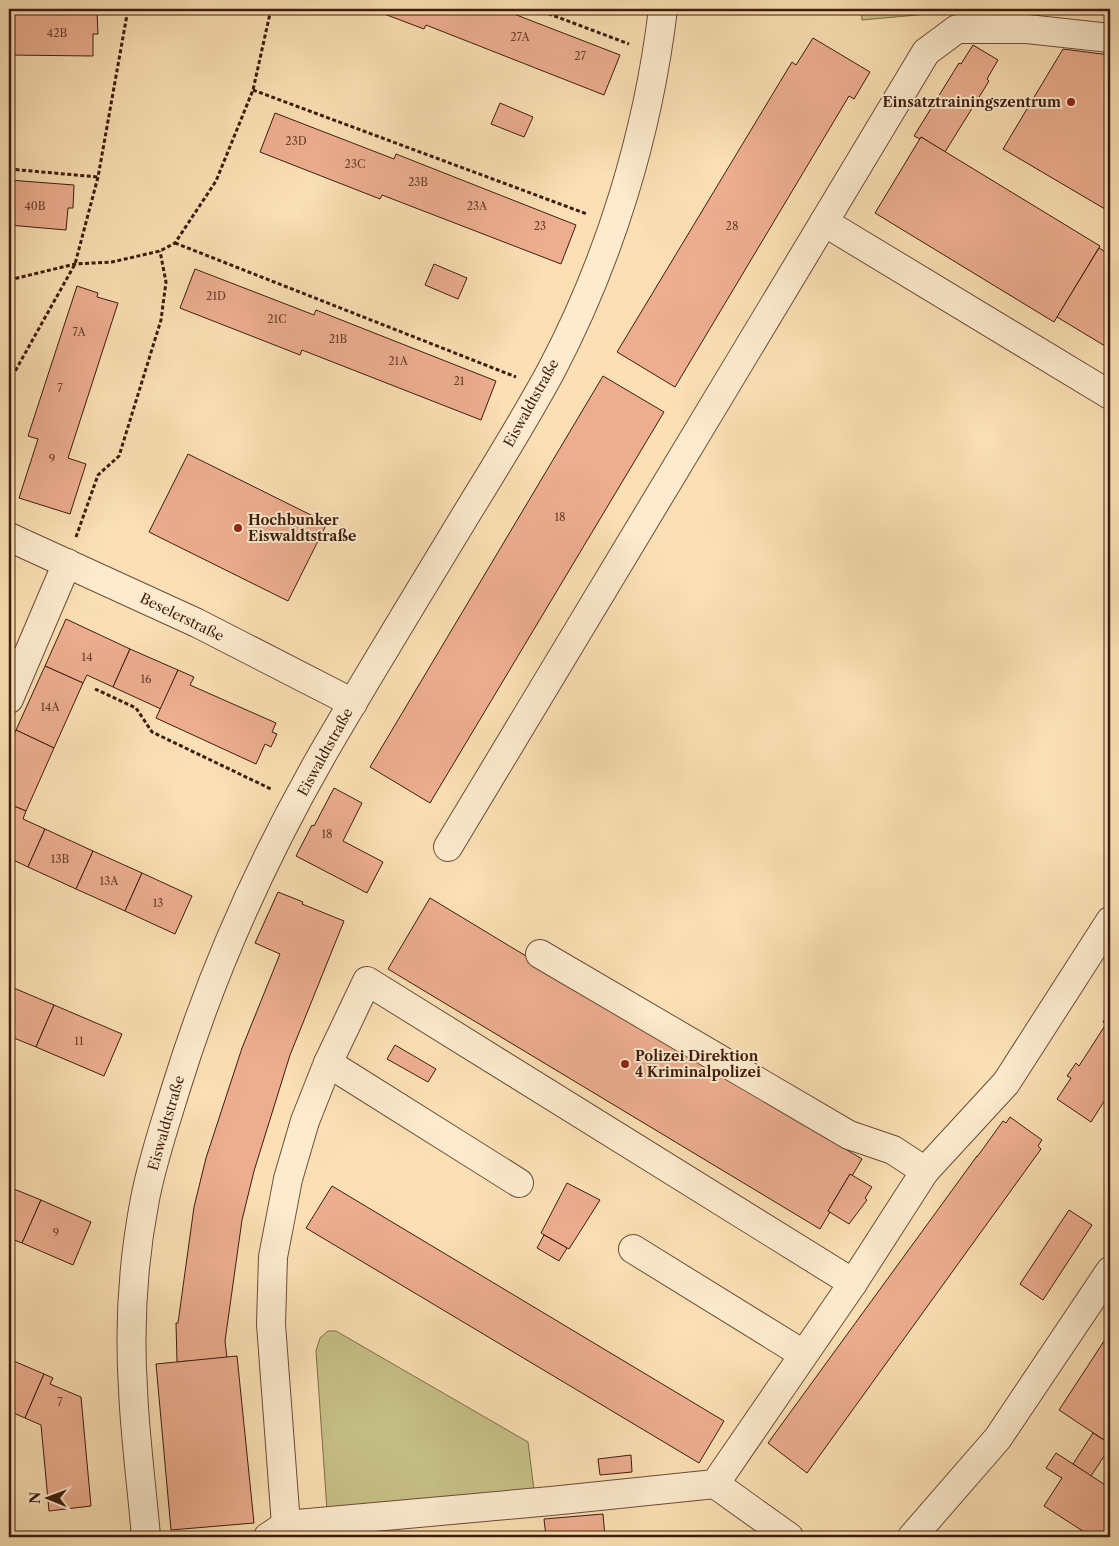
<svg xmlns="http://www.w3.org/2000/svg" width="1119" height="1546" font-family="'Libre Caslon Text',serif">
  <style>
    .green { fill: #c6c087; stroke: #826e4a }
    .building { fill: #edae90; stroke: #3e1b0e }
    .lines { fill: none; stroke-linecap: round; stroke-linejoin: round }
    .minor-casing { stroke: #6d4c38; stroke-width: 30 }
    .path { stroke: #3e1b0e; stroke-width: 3; stroke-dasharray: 4 2.5; stroke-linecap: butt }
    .minor { stroke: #fcebce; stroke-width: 28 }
    .poi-dot { fill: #8f2418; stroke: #fcebce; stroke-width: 2 }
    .labels { text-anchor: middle; stroke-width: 4; stroke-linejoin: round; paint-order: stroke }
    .number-label { font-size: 11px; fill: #6a402e }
    .poi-label { font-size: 14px; font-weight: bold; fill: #3e1b0e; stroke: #fcebce; text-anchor: start }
    .street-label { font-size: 14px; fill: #3e1b0e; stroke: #fcebce }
  </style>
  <rect width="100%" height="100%" fill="#fae0b4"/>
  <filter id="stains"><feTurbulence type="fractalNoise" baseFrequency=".004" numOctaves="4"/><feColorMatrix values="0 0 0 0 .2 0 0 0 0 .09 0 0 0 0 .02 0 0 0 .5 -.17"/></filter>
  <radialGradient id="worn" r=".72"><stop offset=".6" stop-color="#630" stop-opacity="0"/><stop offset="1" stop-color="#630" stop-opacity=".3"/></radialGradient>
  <g class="green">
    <path d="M861,9H928V14L862,20Z"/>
    <path d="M328,1331H336L528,1442L534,1490L327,1510L316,1351L320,1338Z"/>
  </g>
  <g class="building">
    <path d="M371,9H501L620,55L604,95L426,25L424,29Z"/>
    <path d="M9,11H97L98,34H93V56L9,55Z"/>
    <path d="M813,38L870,72L854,99L849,96L675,387L617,352L792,62L796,65Z"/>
    <path d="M973,45L998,60L987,79L989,81L945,152L921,137L920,139L914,136L959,63L961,64Z"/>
    <path d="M1063,49L1110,55V212L1003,149Z"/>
    <path d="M500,103L533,117L524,137L491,124Z"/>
    <path d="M275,113L394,159L396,154L576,225L561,264L382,195L380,199L260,152Z"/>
    <path d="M921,137L1100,246L1054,322L875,213Z"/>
    <path d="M9,180L74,185L73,208H68L66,230L9,225Z"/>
    <path d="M1099,248L1110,255V349L1057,317Z"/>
    <path d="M434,264L467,278L458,299L425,285Z"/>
    <path d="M195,269L314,315L316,310L496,381L481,420L302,350L300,355L180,308Z"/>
    <path d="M77,286L98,293L97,297L118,303L68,458L86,464L70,514L19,498L38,439L28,436Z"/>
    <path d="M603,376L664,412L430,803L370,767Z"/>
    <path d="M188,454L327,523L288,601L149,532Z"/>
    <path d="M66,619L130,649L113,687L87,675L83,683L45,666Z"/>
    <path d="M130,649L178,670L161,709L113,687Z"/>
    <path d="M45,666L83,683L54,748L16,730Z"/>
    <path d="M178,670L194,677L190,685L276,723L272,732L277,734L271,747L265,744L256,764L156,718Z"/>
    <path d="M16,730L54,748L26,811L9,804V746Z"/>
    <path d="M334,788L362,803L343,841L383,862L367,893L296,856L312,825L314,826Z"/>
    <path d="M9,804L26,811L23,819L45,829L28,867L9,858Z"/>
    <path d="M45,829L93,851L76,889L28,867Z"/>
    <path d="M93,851L142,873L125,911L76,889Z"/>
    <path d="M142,873L192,896L175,934L125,911Z"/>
    <path d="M278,892L303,902L302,904L344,921L290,1055L254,1171L242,1220L225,1341L227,1358L177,1362L176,1323H178L194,1207L206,1158L242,1048L280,954L255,943Z"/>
    <path d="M430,898L862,1159L852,1176L850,1174L828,1211L830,1212L820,1229L388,969Z"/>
    <path d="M9,986L54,1005L36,1047L9,1036Z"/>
    <path d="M54,1005L122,1034L104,1076L36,1047Z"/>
    <path d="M1110,1010V1092L1091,1122L1057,1099L1071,1078L1067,1076L1076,1063L1079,1066L1106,1024L1103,1022Z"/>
    <path d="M395,1045L436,1069L428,1082L387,1059Z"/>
    <path d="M1010,1117L1042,1140L1038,1146L1041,1149L807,1473L768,1443L977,1156V1157L1003,1121L1006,1123Z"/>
    <path d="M850,1174L872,1187L865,1198L867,1200L849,1224L828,1211Z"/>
    <path d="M567,1183L600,1200L569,1249L541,1233Z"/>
    <path d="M332,1186L724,1421L699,1463L306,1228Z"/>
    <path d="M9,1187L41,1200L22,1243L9,1238Z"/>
    <path d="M41,1200L91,1222L73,1265L22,1243Z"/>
    <path d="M1069,1210L1092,1225L1043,1300L1020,1284Z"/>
    <path d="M544,1235L567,1248L559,1261L537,1248Z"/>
    <path d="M1110,1332V1444L1059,1410Z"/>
    <path d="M237,1356L254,1523L171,1530L156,1364Z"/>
    <path d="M9,1359L44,1374L25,1418L9,1411Z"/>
    <path d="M44,1374L53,1378L50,1384L81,1397L91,1506L49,1511L41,1425L25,1418Z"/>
    <path d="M1093,1433L1110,1444V1447L1091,1476L1073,1464Z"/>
    <path d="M1056,1453L1110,1488V1537H1092L1044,1506L1062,1478L1046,1468Z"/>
    <path d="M631,1455L632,1472L600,1475L598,1459Z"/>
    <path d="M603,1514L605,1537H546L544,1519Z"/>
  </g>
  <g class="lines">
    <defs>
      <g id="minor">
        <path d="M824,222L926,52L957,29H1027L1110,38"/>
        <path d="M9,537L197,623L353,703"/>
        <path d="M9,699L67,563"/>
        <path d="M448,847L824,222L1110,395"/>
        <path d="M540,954L849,1135L893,1150L925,1171"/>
        <path d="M328,1063L519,1183"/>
        <path d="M633,1249L803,1354"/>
        <path d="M715,1484L789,1537"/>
        <path d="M286,1525L271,1324L273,1257L288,1179L305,1121L328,1063L367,981L853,1283"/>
        <path d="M146,1537C142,1488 135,1438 133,1389C129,1326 133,1261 145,1199C152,1162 165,1124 176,1088C212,971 262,860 322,755C369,674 418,594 467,513C496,466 525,419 551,371C610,259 648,134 663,9"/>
        <path d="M268,1537L286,1525L551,1501L715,1484L853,1283L925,1171L1006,1083L1110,921"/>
        <path d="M912,1537L998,1438L1110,1271"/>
      </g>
    </defs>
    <use href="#minor" class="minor-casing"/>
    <g class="path">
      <path d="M536,9L629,44"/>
      <path d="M253,90L587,214"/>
      <path d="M9,169L98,177"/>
      <path d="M175,243L516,377"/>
      <path d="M9,280L75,264L112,262L160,251L175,243L216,181L253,90L271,9"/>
      <path d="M9,382L75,264L98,177L128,9"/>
      <path d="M76,537L98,475L119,456L161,320L166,282L160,251"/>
      <path d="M95,689L136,708L152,732L271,789"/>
    </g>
    <use href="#minor" class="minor"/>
  </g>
  <g class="poi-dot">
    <circle cx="1071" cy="102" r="5"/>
    <circle cx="238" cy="528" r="5"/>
    <circle cx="625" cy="1064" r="5"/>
  </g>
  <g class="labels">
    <g class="number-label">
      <text x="57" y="37">42B</text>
      <text x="520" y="41">27A</text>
      <text x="580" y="60">27</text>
      <text x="296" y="145">23D</text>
      <text x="355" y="168">23C</text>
      <text x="418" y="186">23B</text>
      <text x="35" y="210">40B</text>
      <text x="477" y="210">23A</text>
      <text x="540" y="230">23</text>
      <text x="732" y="230">28</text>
      <text x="216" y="300">21D</text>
      <text x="277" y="323">21C</text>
      <text x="79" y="336">7A</text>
      <text x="338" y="343">21B</text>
      <text x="398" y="365">21A</text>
      <text x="459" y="385">21</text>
      <text x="60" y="392">7</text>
      <text x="52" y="463">9</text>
      <text x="560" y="521">18</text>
      <text x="87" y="661">14</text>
      <text x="146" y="683">16</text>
      <text x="50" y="711">14A</text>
      <text x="327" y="838">18</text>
      <text x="60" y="863">13B</text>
      <text x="109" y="885">13A</text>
      <text x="158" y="907">13</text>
      <text x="79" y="1045">11</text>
      <text x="56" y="1237">9</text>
      <text x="60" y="1406">7</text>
    </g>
    <g class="poi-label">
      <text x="1061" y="107" text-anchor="end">Einsatztrainingszentrum</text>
      <text x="248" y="525">Hochbunker<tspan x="248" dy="16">Eiswaldtstraße</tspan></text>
      <text x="635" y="1061">Polizei Direktion<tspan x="635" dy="16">4 Kriminalpolizei</tspan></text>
    </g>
    <g class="street-label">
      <text transform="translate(531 403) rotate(-61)" y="5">Eiswaldtstraße</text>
      <text transform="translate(182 617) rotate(26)" y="5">Beselerstraße</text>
      <text transform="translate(325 752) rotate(-61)" y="5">Eiswaldtstraße</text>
      <text transform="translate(166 1123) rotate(-74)" y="5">Eiswaldtstraße</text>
    </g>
  </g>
  <rect width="1119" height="1546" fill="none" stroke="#fae0b4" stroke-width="30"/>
  <rect x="10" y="10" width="1099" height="1526" fill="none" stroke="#3e1b0e" stroke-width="2.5"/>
  <rect x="15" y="15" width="1089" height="1516" fill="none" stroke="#3e1b0e"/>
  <g transform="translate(48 1498) rotate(271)" stroke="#fcebce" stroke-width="4" paint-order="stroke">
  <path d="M0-4L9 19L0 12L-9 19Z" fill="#3e1b0e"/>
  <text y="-8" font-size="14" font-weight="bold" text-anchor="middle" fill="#3e1b0e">N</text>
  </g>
  <rect width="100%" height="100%" filter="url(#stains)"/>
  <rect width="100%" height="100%" fill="url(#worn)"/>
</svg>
